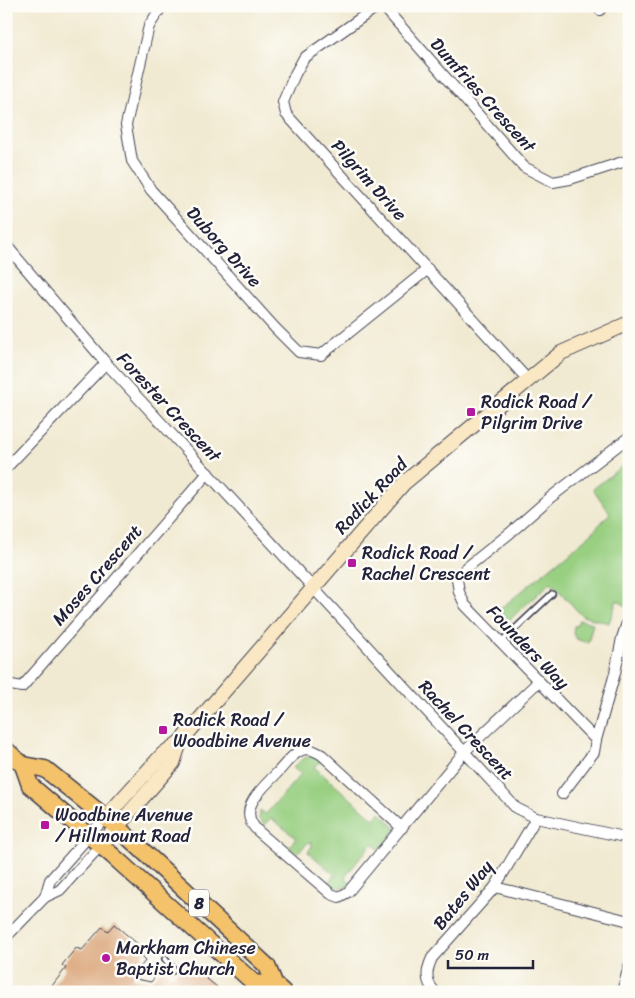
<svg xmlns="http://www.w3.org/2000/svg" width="635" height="998" font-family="Sriracha,sans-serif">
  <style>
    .green { fill: #98cf81; stroke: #5d785e }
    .building { fill: #dba77d }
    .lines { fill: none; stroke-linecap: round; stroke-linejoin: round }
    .service-casing { stroke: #414052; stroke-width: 8 }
    .minor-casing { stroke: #414052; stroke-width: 12 }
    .secondary-casing { stroke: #414052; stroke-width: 16 }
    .primary-casing { stroke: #414052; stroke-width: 19 }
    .service { stroke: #fff; stroke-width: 5 }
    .minor { stroke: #fff; stroke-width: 10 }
    .secondary { stroke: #fae7c3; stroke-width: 14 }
    .primary { stroke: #f3c26a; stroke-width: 16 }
    .poi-dot { fill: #b5179e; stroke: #fdfcf7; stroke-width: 2 }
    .labels { text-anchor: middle; stroke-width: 5; stroke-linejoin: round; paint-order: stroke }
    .shield { fill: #fdfcf7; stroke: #646373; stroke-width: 1 }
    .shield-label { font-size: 16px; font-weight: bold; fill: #22223b }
    .street-label { font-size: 18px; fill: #22223b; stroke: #fdfcf7 }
    .poi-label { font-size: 18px; fill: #22223b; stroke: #fdfcf7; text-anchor: start }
  </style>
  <rect width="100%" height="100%" fill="#fdfcf7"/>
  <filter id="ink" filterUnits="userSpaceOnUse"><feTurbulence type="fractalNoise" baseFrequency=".02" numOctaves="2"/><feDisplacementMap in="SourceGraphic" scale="10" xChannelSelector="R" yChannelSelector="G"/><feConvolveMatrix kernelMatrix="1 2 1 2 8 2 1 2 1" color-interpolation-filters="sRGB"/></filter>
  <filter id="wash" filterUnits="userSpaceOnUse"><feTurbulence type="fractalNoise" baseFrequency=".0096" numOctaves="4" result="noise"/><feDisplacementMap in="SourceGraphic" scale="20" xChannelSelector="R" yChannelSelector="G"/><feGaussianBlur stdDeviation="1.12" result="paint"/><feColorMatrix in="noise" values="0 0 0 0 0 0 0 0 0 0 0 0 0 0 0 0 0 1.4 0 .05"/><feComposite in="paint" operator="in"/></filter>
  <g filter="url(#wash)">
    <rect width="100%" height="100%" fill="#f1ead2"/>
    <g class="green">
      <path d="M629,461V602L626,606L617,600L609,623L582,616L551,582L508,621L499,610L591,534L610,513L593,489Z"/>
      <path d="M579,620L593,623L588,643L576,639L573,634L574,626L577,625Z"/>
      <path d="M308,757H314L321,761L314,767L374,819L380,812L396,829L380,850L372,843L345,877L352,884L347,887L336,888L328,882L335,875L308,852L312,846V843L309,842L297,853L289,847L296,838L271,818L264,825L259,819L260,810L266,814L301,774L293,768L302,759Z"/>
    </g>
    <g id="blocks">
      <path class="building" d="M114,924L146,951L142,956L146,960L131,978L151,982L162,968L170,975L177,973L178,970L177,966L185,972L190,965L223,992H47L66,968L62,965L76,948L82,950L102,927L108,931Z"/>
    </g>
  </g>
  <g filter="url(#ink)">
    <use href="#blocks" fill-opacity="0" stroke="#414052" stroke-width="1"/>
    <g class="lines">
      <defs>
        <g id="service">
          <path d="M501,642L552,594"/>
          <path d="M165,959L174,970"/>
        </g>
        <g id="minor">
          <path d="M162,6L149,26L126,125L132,161L151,190L275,328L299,352L321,355L428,269"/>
          <path d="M378,6L304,58L295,74L283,102L286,114L529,381"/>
          <path d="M383,6L524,167L553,182L570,179L629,160"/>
          <path d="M600,10L602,6"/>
          <path d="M6,245L106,363L516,808L536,818L629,838"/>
          <path d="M6,468L106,363"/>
          <path d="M6,684L22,687L208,473"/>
          <path d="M596,740L465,605L459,592L457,579L465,569L510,533L551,497L629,437"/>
          <path d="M562,794L594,752L596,740L615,673L622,638L629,617"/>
          <path d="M402,828L322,755C315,751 308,747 300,751C291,755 284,766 277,773C262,789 235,810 258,831L331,894L339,897L348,892L465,751L538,682"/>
          <path d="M495,887L629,921"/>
          <path d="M45,897L50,880L105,818"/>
          <path d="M6,937L45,897L60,890L101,845"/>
          <path d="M435,992C425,981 426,971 432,958L495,887L536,818"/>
          <path d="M622,992L629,966"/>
        </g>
        <g id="secondary">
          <path d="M105,818L163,754L180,742L404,483L561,353L629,323"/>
          <path d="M101,845L173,763L180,742"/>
        </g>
        <g id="primary">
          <path d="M6,750L23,765L45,769L116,826L267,966L275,985L283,992"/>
          <path d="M23,765L30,785L113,856L254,983L275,985"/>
        </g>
      </defs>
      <use href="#service" class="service-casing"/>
      <use href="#minor" class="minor-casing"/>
      <use href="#secondary" class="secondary-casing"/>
      <use href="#primary" class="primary-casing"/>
      <use href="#service" class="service"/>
      <use href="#minor" class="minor"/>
      <use href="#secondary" class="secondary"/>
      <use href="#primary" class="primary"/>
    </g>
  </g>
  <g class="poi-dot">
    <rect x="466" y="407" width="10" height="10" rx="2.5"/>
    <rect x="347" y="558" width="10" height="10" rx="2.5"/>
    <rect x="158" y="725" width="10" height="10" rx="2.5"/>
    <rect x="40" y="820" width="10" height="10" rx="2.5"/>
    <circle cx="106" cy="958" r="5"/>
  </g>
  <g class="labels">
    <rect class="shield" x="189" y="889.5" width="20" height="27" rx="4"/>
    <g class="shield-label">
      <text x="199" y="909">8</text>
    </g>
    <g class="street-label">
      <text transform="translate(483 95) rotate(48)" y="6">Dumfries Crescent</text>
      <text transform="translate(369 180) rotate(48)" y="6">Pilgrim Drive</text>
      <text transform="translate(224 247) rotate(48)" y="6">Duborg Drive</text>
      <text transform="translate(169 407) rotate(47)" y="6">Forester Crescent</text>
      <text transform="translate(371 496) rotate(-47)" y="6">Rodick Road</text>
      <text transform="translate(97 575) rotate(-49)" y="6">Moses Crescent</text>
      <text transform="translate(528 647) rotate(46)" y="6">Founders Way</text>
      <text transform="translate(466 730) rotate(47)" y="6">Rachel Crescent</text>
      <text transform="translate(463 895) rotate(-51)" y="6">Bates Way</text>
    </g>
    <g class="poi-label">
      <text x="481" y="408">Rodick Road /<tspan x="481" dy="21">Pilgrim Drive</tspan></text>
      <text x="362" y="559">Rodick Road /<tspan x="362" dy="21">Rachel Crescent</tspan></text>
      <text x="173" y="726">Rodick Road /<tspan x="173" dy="21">Woodbine Avenue</tspan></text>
      <text x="55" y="821">Woodbine Avenue<tspan x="55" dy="21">/ Hillmount Road</tspan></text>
      <text x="116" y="954">Markham Chinese<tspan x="116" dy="21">Baptist Church</tspan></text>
    </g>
  </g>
  <rect width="635" height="998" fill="none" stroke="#fdfcf7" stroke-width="25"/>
  <path d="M448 960v8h85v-8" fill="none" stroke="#22223b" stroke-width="2.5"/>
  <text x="455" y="960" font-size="15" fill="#22223b" stroke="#fdfcf7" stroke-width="4" paint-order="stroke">50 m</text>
</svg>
